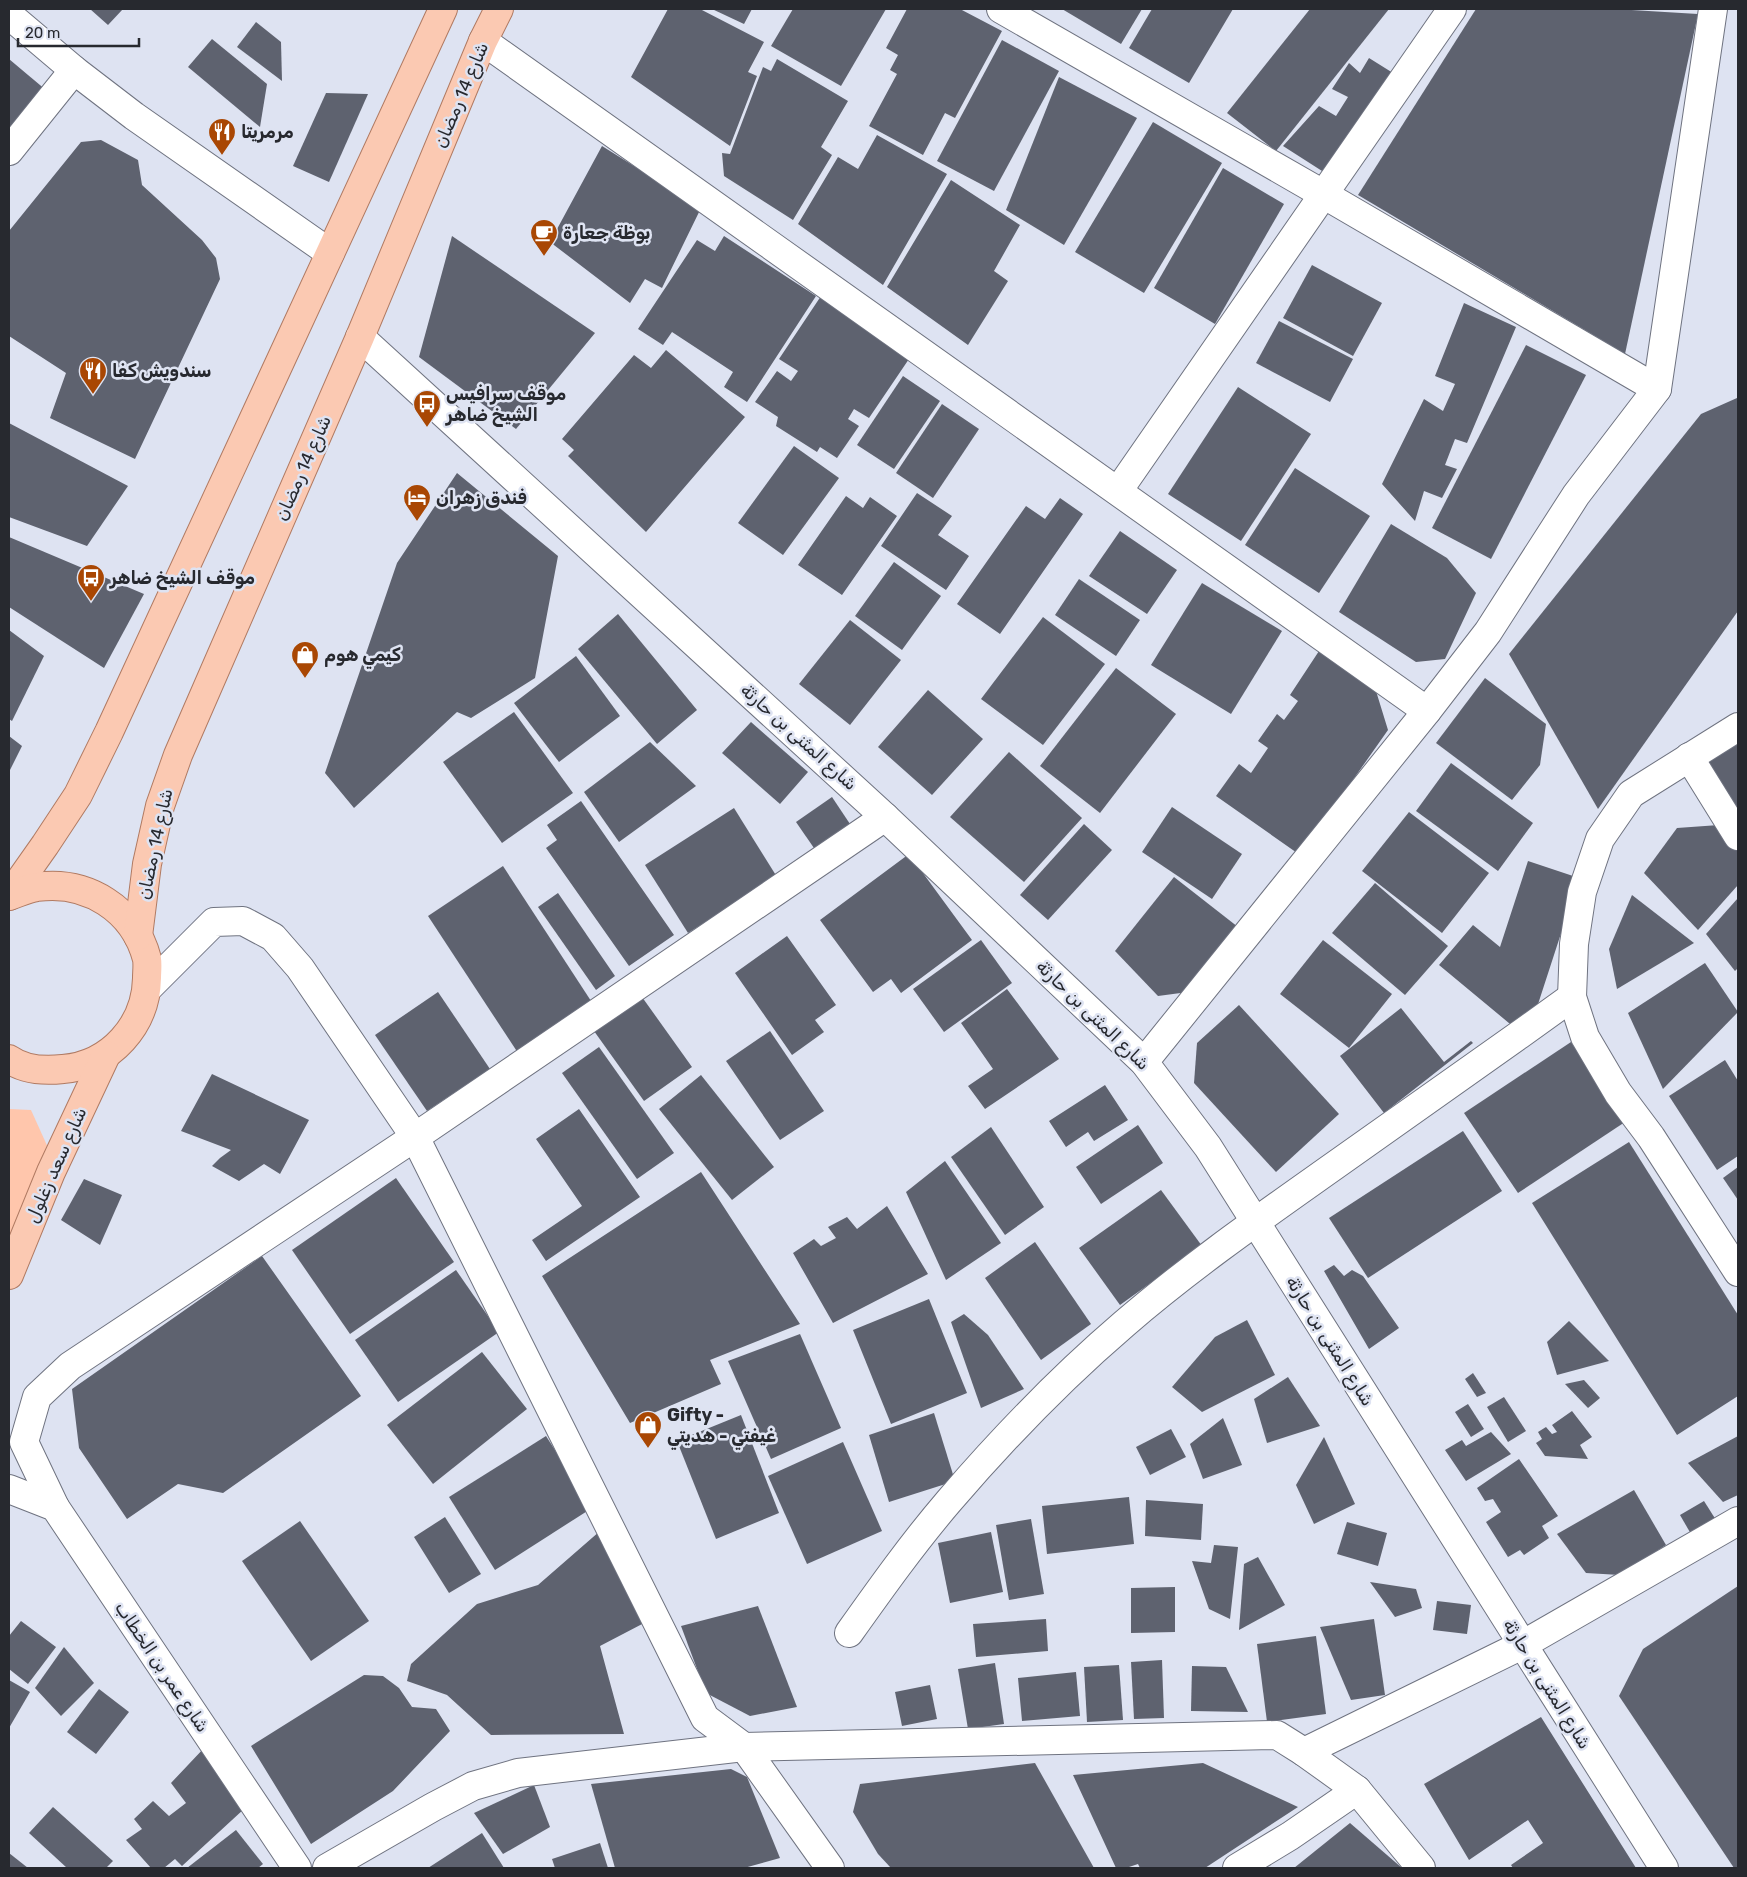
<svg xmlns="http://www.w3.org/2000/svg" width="1747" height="1877" font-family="Rubik,Cairo,sans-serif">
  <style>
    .green { fill: #ffc6ac }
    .building { fill: #5e626f }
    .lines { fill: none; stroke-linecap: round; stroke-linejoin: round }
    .minor-casing { stroke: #6f7380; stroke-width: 30 }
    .tertiary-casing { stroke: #6f7380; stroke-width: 30 }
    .primary-casing { stroke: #b07a62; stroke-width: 30 }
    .minor { stroke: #fff; stroke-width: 28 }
    .tertiary { stroke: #fff; stroke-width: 28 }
    .primary { stroke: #fbc9b2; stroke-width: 28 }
    .labels { text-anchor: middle; stroke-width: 5; stroke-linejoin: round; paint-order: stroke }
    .street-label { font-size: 18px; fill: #27292f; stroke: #dee3f2 }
    .poi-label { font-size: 18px; font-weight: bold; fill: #27292f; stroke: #dee3f2; text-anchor: start }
  </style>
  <rect width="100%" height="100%" fill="#dee3f2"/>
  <path class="green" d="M9,1109L31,1110L59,1172L9,1273Z"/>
  <g class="building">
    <path d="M90,9H123L108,25Z"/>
    <path d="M668,9H700L764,42L748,72L757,76L730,146L631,77Z"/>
    <path d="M712,9H752L744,24Z"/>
    <path d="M793,9H886L841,86L771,46Z"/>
    <path d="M907,9H960L1002,31L955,118L945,113L923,155L869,126L897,74L890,70L898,55L886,48Z"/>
    <path d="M1062,9H1142L1121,44Z"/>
    <path d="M1152,9H1233L1189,83L1129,48Z"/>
    <path d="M1310,9H1389L1276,151L1227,113Z"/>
    <path d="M1476,9H1615L1698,14L1625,354L1358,195Z"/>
    <path d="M256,22L281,42L282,81L237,47Z"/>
    <path d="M212,39L267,84L260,127L188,67Z"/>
    <path d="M1002,40L1059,71L994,191L937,161Z"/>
    <path d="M1369,58L1401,78L1333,178L1283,146L1319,106L1336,116L1348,97L1332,89L1349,63L1360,73Z"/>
    <path d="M9,59L53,96L9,150Z"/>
    <path d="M777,59L848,101L821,147L832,155L793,220L724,176L722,153L730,154L763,67L771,71Z"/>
    <path d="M1059,77L1137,118L1064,245L1006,210Z"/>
    <path d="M326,93L368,94L329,182L293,166Z"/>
    <path d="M1153,122L1222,163L1144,293L1075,252Z"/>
    <path d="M877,135L947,174L883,285L798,224L838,157L858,169Z"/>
    <path d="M101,140L138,160L142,185L202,240L216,258L220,279L135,459L50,418L66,373L9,336V231L81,142Z"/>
    <path d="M602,146L701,208L662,288L645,279L630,303L550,242Z"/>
    <path d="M1223,168L1284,204L1215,324L1154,288Z"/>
    <path d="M951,180L1020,225L994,271L1008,281L968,345L887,287Z"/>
    <path d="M452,236L595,333L516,429L419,357Z"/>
    <path d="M724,236L816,296L747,402L724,387L733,372L672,332L663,345L638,329L697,240L715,251Z"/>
    <path d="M1312,265L1382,303L1353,356L1283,318Z"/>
    <path d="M821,296L911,356L869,418L854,409L848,419L859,426L837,458L820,447L817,452L776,426L778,417L755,402L777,371L791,381L798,371L779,359Z"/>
    <path d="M1464,303L1516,327L1467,443L1455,439L1445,465L1457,469L1442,498L1424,491L1415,521L1382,484L1424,399L1443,411L1455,384L1435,376Z"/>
    <path d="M1279,321L1353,359L1330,402L1256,363Z"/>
    <path d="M1526,345L1586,375L1491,559L1432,528Z"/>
    <path d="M666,350L745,417L646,532L568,456L574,450L562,439L634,355L651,368Z"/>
    <path d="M903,376L940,401L894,469L857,445Z"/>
    <path d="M1238,387L1311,434L1241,541L1168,494Z"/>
    <path d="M1737,398L1738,611L1598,809L1509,654L1701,414Z"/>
    <path d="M942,404L979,429L933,498L896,473Z"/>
    <path d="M9,423L128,486L87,546L9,517Z"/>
    <path d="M794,446L839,478L783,555L738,523Z"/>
    <path d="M1295,468L1370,516L1319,593L1245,545Z"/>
    <path d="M457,473L558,556L535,678L471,718L457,712L354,808L325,773L397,563Z"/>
    <path d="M917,493L952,516L938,535L969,556L946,590L881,546Z"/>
    <path d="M846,496L863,508L870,497L897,516L842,595L798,565Z"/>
    <path d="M1060,498L1083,514L1000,634L957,604L1026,506L1045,519Z"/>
    <path d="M1391,524L1447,558L1476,593L1445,659L1416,662L1339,612Z"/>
    <path d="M1120,531L1177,570L1147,614L1089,576Z"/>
    <path d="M9,537L144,594L104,668L9,607Z"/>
    <path d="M894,562L941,596L902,650L855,616Z"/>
    <path d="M1079,579L1140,620L1116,656L1055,615Z"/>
    <path d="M1202,583L1282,631L1231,714L1151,665Z"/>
    <path d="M618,614L697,710L657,744L578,649Z"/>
    <path d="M1043,617L1105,664L1043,745L981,699Z"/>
    <path d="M850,620L901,660L850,725L799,684Z"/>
    <path d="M9,630L44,656L12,721L9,719Z"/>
    <path d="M1319,651L1376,691L1388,730L1300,855L1216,796L1239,764L1251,773L1268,748L1258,741L1277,714L1284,720L1298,701L1290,695Z"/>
    <path d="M576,656L620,716L559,762L514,703Z"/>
    <path d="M1116,668L1176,714L1100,813L1040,766Z"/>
    <path d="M1485,678L1546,724L1540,765L1512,800L1436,743Z"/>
    <path d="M928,690L983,739L932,795L878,747Z"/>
    <path d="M514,712L573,793L502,843L443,762Z"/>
    <path d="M751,722L808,772L780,804L722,753Z"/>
    <path d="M9,736L22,746L9,772Z"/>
    <path d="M1738,741V825L1701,765Z"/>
    <path d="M650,742L696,786L619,842L584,792Z"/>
    <path d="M1009,752L1082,818L1024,882L950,817Z"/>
    <path d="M1451,763L1533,823L1498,871L1416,811Z"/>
    <path d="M832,797L852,827L816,851L796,822Z"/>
    <path d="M581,801L674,935L629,966L546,848L557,840L547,825Z"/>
    <path d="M1172,807L1242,854L1212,899L1142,852Z"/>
    <path d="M734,808L777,877L688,933L645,865Z"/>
    <path d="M1409,812L1489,873L1442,933L1362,871Z"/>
    <path d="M1084,824L1112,850L1048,920L1020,895Z"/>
    <path d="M1719,825L1738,850V885L1698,930L1644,873L1677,828Z"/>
    <path d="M909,854L972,940L901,993L891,979L873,992L820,920Z"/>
    <path d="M1528,861L1579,878L1527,1038L1439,965L1473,925L1500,947Z"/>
    <path d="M503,866L593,1004L518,1053L428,916Z"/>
    <path d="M1174,877L1238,927L1188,992L1158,996L1115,951Z"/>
    <path d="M1375,883L1448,946L1405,995L1332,933Z"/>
    <path d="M558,893L615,976L596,990L538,907Z"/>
    <path d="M1632,895L1694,943L1617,989L1609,949Z"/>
    <path d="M1738,898V968L1735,971L1706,934Z"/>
    <path d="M787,936L836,1005L815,1020L824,1032L792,1055L735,973Z"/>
    <path d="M981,940L1012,983L944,1032L913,989Z"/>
    <path d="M1323,940L1392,994L1349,1048L1280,994Z"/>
    <path d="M1705,963L1738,1012L1663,1089L1628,1013Z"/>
    <path d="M1007,989L1059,1059L985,1109L968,1086L993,1069L961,1023Z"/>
    <path d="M438,992L490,1069L427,1111L375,1035Z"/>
    <path d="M642,997L692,1067L644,1101L594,1031Z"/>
    <path d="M1239,1005L1339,1114L1276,1172L1194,1083L1197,1043Z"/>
    <path d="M1401,1008L1444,1062L1471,1041L1473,1043L1384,1113L1340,1056Z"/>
    <path d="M770,1031L824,1111L780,1140L726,1061Z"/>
    <path d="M1571,1042L1625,1122L1518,1193L1464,1113Z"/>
    <path d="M599,1047L674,1153L637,1179L562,1073Z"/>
    <path d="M1725,1060L1738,1081V1156L1717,1170L1669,1096Z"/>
    <path d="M212,1074L309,1120L280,1174L264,1164L239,1181L212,1166L220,1158L231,1150L181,1131Z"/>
    <path d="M701,1075L774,1167L732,1200L659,1109Z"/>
    <path d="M1105,1085L1128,1120L1094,1141L1088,1132L1066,1147L1049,1121Z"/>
    <path d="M579,1109L640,1197L546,1261L532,1240L582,1206L536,1139Z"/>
    <path d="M1138,1125L1163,1163L1101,1204L1076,1167Z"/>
    <path d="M991,1127L1044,1207L1005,1235L951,1157Z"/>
    <path d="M1463,1131L1502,1191L1368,1278L1329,1218Z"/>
    <path d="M1629,1142L1738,1315V1396L1677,1435L1532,1203Z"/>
    <path d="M945,1161L1001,1243L946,1280L906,1192Z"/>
    <path d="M1738,1167V1200L1723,1178Z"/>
    <path d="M701,1172L800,1324L710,1360L721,1384L630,1423L542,1276Z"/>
    <path d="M396,1178L454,1262L350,1334L292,1250Z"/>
    <path d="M84,1179L122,1195L100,1245L61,1220Z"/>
    <path d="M1161,1190L1202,1246L1120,1305L1079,1248Z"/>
    <path d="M887,1206L928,1274L833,1323L793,1253L814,1239L821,1246L836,1238L828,1227L847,1217L857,1229Z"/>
    <path d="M1035,1242L1091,1324L1041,1360L985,1278Z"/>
    <path d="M262,1256L361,1396L223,1493L178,1484L127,1519L79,1448L72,1389Z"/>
    <path d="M1334,1265L1344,1276L1352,1270L1363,1276L1399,1328L1369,1349L1324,1271Z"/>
    <path d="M456,1270L499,1332L398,1402L355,1340Z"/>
    <path d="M929,1299L967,1393L891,1424L853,1330Z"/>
    <path d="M964,1314L988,1335L1024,1389L981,1408L951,1322Z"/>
    <path d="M1247,1320L1275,1375L1202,1412L1172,1387L1215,1337Z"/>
    <path d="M1569,1321L1609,1361L1557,1375L1547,1342Z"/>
    <path d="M800,1334L841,1428L771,1459L728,1361Z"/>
    <path d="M482,1352L527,1409L433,1484L387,1425Z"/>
    <path d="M1473,1373L1486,1393L1477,1397L1465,1379Z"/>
    <path d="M1288,1377L1320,1426L1267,1443L1254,1399Z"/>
    <path d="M1584,1380L1600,1398L1588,1408L1565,1384Z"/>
    <path d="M1504,1397L1526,1431L1508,1442L1487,1407Z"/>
    <path d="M1468,1404L1484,1429L1471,1437L1455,1412Z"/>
    <path d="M1572,1411L1592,1437L1580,1445L1588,1459L1545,1456L1536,1443L1542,1439L1538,1432L1546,1427L1552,1434L1557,1432L1552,1425Z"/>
    <path d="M934,1413L955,1481L889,1502L869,1435Z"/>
    <path d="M741,1415L779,1513L716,1539L677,1441Z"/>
    <path d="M1223,1418L1242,1465L1203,1479L1190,1444Z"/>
    <path d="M1171,1429L1186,1457L1150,1475L1136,1447Z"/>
    <path d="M1491,1432L1511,1454L1466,1481L1445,1450L1462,1440L1466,1446Z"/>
    <path d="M546,1436L592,1508L495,1570L449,1497Z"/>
    <path d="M1738,1436V1495L1723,1502L1688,1463Z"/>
    <path d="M1324,1437L1355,1504L1314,1524L1296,1485Z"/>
    <path d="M843,1442L882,1531L807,1564L768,1476Z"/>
    <path d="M1519,1459L1558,1516L1542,1526L1549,1538L1524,1555L1520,1550L1508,1557L1486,1522L1501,1512L1493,1499L1485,1501L1477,1488Z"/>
    <path d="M1634,1490L1666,1545L1620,1575L1586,1573L1557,1534Z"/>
    <path d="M1129,1497L1134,1544L1047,1554L1042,1506Z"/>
    <path d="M1146,1500L1203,1504L1201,1540L1145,1536Z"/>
    <path d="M1704,1501L1716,1520L1691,1534L1680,1515Z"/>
    <path d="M445,1517L481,1574L449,1593L414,1537Z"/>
    <path d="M1031,1519L1044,1594L1009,1600L996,1525Z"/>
    <path d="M300,1521L369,1621L311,1661L242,1561Z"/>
    <path d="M1347,1522L1387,1533L1378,1566L1337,1554Z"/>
    <path d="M600,1531L646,1622L600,1646L624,1734L491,1735L447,1695L407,1681L411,1664L477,1604L538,1585Z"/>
    <path d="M991,1532L1003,1592L950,1603L938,1543Z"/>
    <path d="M1214,1545L1238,1547L1230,1619L1209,1609L1192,1561L1211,1563Z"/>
    <path d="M1258,1557L1285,1605L1239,1630L1244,1564Z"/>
    <path d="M1370,1582L1416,1589L1422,1608L1395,1617Z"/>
    <path d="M1738,1586V1868H1734L1619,1696L1643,1649Z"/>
    <path d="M1175,1587V1632L1131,1633V1588Z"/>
    <path d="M1437,1601L1471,1605L1467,1634L1433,1630Z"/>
    <path d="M758,1606L797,1707L750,1716L706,1693L681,1626Z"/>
    <path d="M1046,1619L1048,1651L976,1657L973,1624Z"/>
    <path d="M1374,1619L1385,1695L1351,1700L1320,1627Z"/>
    <path d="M21,1621L56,1647L28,1684L9,1669V1636Z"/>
    <path d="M1316,1636L1326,1714L1267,1722L1257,1644Z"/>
    <path d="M64,1647L94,1683L61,1716L35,1688Z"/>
    <path d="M1162,1660L1164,1718L1134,1719L1131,1662Z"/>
    <path d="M995,1663L1004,1724L968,1729L958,1669Z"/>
    <path d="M1119,1665L1123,1720L1087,1722L1084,1667Z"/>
    <path d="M1192,1666L1226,1667L1248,1712L1191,1711Z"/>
    <path d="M1076,1672L1080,1716L1022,1721L1018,1678Z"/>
    <path d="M364,1675L383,1676L399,1688L412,1707L436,1709L450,1731L393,1791L311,1844L251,1746Z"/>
    <path d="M9,1680L30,1692L9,1728Z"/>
    <path d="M930,1685L937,1719L902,1726L895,1692Z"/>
    <path d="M99,1689L129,1712L96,1754L67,1732Z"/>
    <path d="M1541,1717L1636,1868H1513L1511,1865L1543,1843L1528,1820L1469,1860L1424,1784Z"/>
    <path d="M205,1747L244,1809L182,1866L175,1859L164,1868H151L126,1840L142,1829L134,1819L153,1801L169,1816L186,1803L171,1783Z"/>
    <path d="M1035,1763L1094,1868H891L878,1854L853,1812L860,1784Z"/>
    <path d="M1203,1763L1298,1807L1205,1868H1140L1138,1864L1126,1868H1116L1073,1775Z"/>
    <path d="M731,1769L747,1777L780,1858L744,1868H615L591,1784Z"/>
    <path d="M534,1785L550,1827L503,1854L474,1813Z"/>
    <path d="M53,1807L113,1861L106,1868H67L29,1833Z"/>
    <path d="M1350,1823L1402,1868H1294Z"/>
    <path d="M236,1830L263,1864L258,1868H187Z"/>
    <path d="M482,1833L504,1868H428Z"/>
    <path d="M600,1843L608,1868H555L552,1859Z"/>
    <path d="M9,1853L28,1868H9Z"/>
  </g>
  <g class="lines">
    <defs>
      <g id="minor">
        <path d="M1001,9L1323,194L1657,389"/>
        <path d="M9,15L74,70L134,116L330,253"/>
        <path d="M9,151L74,70"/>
        <path d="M360,337L885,817L1144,1062L1208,1147L1664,1868"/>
        <path d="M1118,491L1452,9"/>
        <path d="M1738,727L1631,794L1600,839L1582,892L1574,944L1572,997L1585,1037L1618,1093L1651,1137L1738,1272"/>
        <path d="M1689,757L1738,836"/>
        <path d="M147,989L214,922L243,921L273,937L300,968L415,1137L705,1718L744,1747L830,1868"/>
        <path d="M9,1489L55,1507L297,1868"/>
        <path d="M849,1633C881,1588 913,1543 949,1501C1003,1438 1061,1378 1124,1324C1190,1267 1262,1217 1334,1166C1413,1110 1493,1054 1572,997"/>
        <path d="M1304,1752L1357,1790L1421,1868"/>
        <path d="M1237,1868L1290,1836L1357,1790"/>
      </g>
      <g id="tertiary">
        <path d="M483,41L1427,711"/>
        <path d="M1144,1062L1427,711L1488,632L1576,495L1657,389L1713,9"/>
        <path d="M55,1507L24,1442L37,1397L70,1366L415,1137L885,817"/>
        <path d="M327,1868L433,1807L473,1786L518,1773L744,1747L1277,1735L1304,1752L1522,1645L1738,1521"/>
      </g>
      <g id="primary">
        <path d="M9,896L45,845L78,795L109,732L443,9"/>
        <path d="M9,896C18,893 28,888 37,887C87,880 134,909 147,959C148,965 147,972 147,978C146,1025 111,1065 63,1069C45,1071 24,1070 9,1059"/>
        <path d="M138,936L147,864L160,806L178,755L360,337L483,41L499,9"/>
        <path d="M9,1275L51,1172L106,1055"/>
      </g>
    </defs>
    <use href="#minor" class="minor-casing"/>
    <use href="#tertiary" class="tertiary-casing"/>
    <use href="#primary" class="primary-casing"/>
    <use href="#minor" class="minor"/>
    <use href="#tertiary" class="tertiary"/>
    <use href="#primary" class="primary"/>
  </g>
  <defs>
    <symbol id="restaurant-pin" viewBox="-11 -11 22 30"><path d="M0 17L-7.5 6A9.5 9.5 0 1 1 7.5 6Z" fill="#a94703" stroke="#dee3f2"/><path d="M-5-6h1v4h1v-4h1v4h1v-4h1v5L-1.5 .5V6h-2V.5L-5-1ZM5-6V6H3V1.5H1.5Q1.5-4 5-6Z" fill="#fff"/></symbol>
    <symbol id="cafe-pin" viewBox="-11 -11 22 30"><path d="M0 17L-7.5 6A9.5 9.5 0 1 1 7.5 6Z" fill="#a94703" stroke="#dee3f2"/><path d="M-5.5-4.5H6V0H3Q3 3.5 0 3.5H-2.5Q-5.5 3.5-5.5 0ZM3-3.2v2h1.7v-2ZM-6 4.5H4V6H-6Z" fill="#fff"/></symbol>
    <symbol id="bus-pin" viewBox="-11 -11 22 30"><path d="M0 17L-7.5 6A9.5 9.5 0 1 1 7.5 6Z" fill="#a94703" stroke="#dee3f2"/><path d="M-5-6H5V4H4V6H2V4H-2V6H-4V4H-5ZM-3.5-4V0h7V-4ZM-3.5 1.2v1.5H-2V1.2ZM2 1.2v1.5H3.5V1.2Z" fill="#fff"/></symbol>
    <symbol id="hotel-pin" viewBox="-11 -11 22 30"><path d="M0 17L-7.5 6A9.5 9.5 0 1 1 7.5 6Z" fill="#a94703" stroke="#dee3f2"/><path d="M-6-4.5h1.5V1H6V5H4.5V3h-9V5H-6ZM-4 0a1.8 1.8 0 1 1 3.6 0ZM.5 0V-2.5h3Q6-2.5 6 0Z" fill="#fff"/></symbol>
    <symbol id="shop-pin" viewBox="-11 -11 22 30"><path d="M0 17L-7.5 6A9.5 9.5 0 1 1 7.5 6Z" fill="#a94703" stroke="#dee3f2"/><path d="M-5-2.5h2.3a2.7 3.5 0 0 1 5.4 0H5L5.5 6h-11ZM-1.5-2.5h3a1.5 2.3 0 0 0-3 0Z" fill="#fff"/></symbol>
  </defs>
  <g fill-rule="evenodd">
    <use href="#restaurant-pin" x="206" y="116" width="32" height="43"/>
    <use href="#cafe-pin" x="528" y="217" width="32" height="43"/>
    <use href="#restaurant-pin" x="77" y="355" width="32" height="43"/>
    <use href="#bus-pin" x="411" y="388" width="32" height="43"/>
    <use href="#hotel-pin" x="401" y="482" width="32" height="43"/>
    <use href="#bus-pin" x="75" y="562" width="32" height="43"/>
    <use href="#shop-pin" x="289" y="639" width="32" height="43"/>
    <use href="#shop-pin" x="632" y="1409" width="32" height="43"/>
  </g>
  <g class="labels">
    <g class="street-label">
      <text transform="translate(461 95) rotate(-67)" y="6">شارع 14 رمضان</text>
      <text transform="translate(303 468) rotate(-66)" y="6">شارع 14 رمضان</text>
      <text transform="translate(799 737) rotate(42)" y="6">شارع المثنى بن حارثة</text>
      <text transform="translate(155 844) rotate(-78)" y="6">شارع 14 رمضان</text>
      <text transform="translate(1093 1015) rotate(44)" y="6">شارع المثنى بن حارثة</text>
      <text transform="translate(56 1165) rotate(-66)" y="6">شارع سعد زغلول</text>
      <text transform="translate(1330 1341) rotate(58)" y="6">شارع المثنى بن حارثة</text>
      <text transform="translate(162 1667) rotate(56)" y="6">شارع عمر بن الخطاب</text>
      <text transform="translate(1547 1684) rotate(58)" y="6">شارع المثنى بن حارثة</text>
    </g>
    <g class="poi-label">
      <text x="241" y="138">مرمريتا</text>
      <text x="563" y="239">بوظة جعارة</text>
      <text x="112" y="377">سندويش كفا</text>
      <text x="446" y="400">موقف سرافيس<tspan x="446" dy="21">الشيخ ضاهر</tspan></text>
      <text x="436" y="504">فندق زهران</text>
      <text x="110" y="584">موقف الشيخ ضاهر</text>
      <text x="324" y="661">كيمي هوم</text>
      <text x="667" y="1421">Gifty -<tspan x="667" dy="21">غيفتي - هديتي</tspan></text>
    </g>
  </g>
  <rect width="1747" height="1877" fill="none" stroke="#27292f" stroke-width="20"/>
  <path d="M18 38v8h121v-8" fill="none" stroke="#27292f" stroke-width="2.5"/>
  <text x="25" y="38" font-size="15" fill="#27292f" stroke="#dee3f2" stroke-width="4" paint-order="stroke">20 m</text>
</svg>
